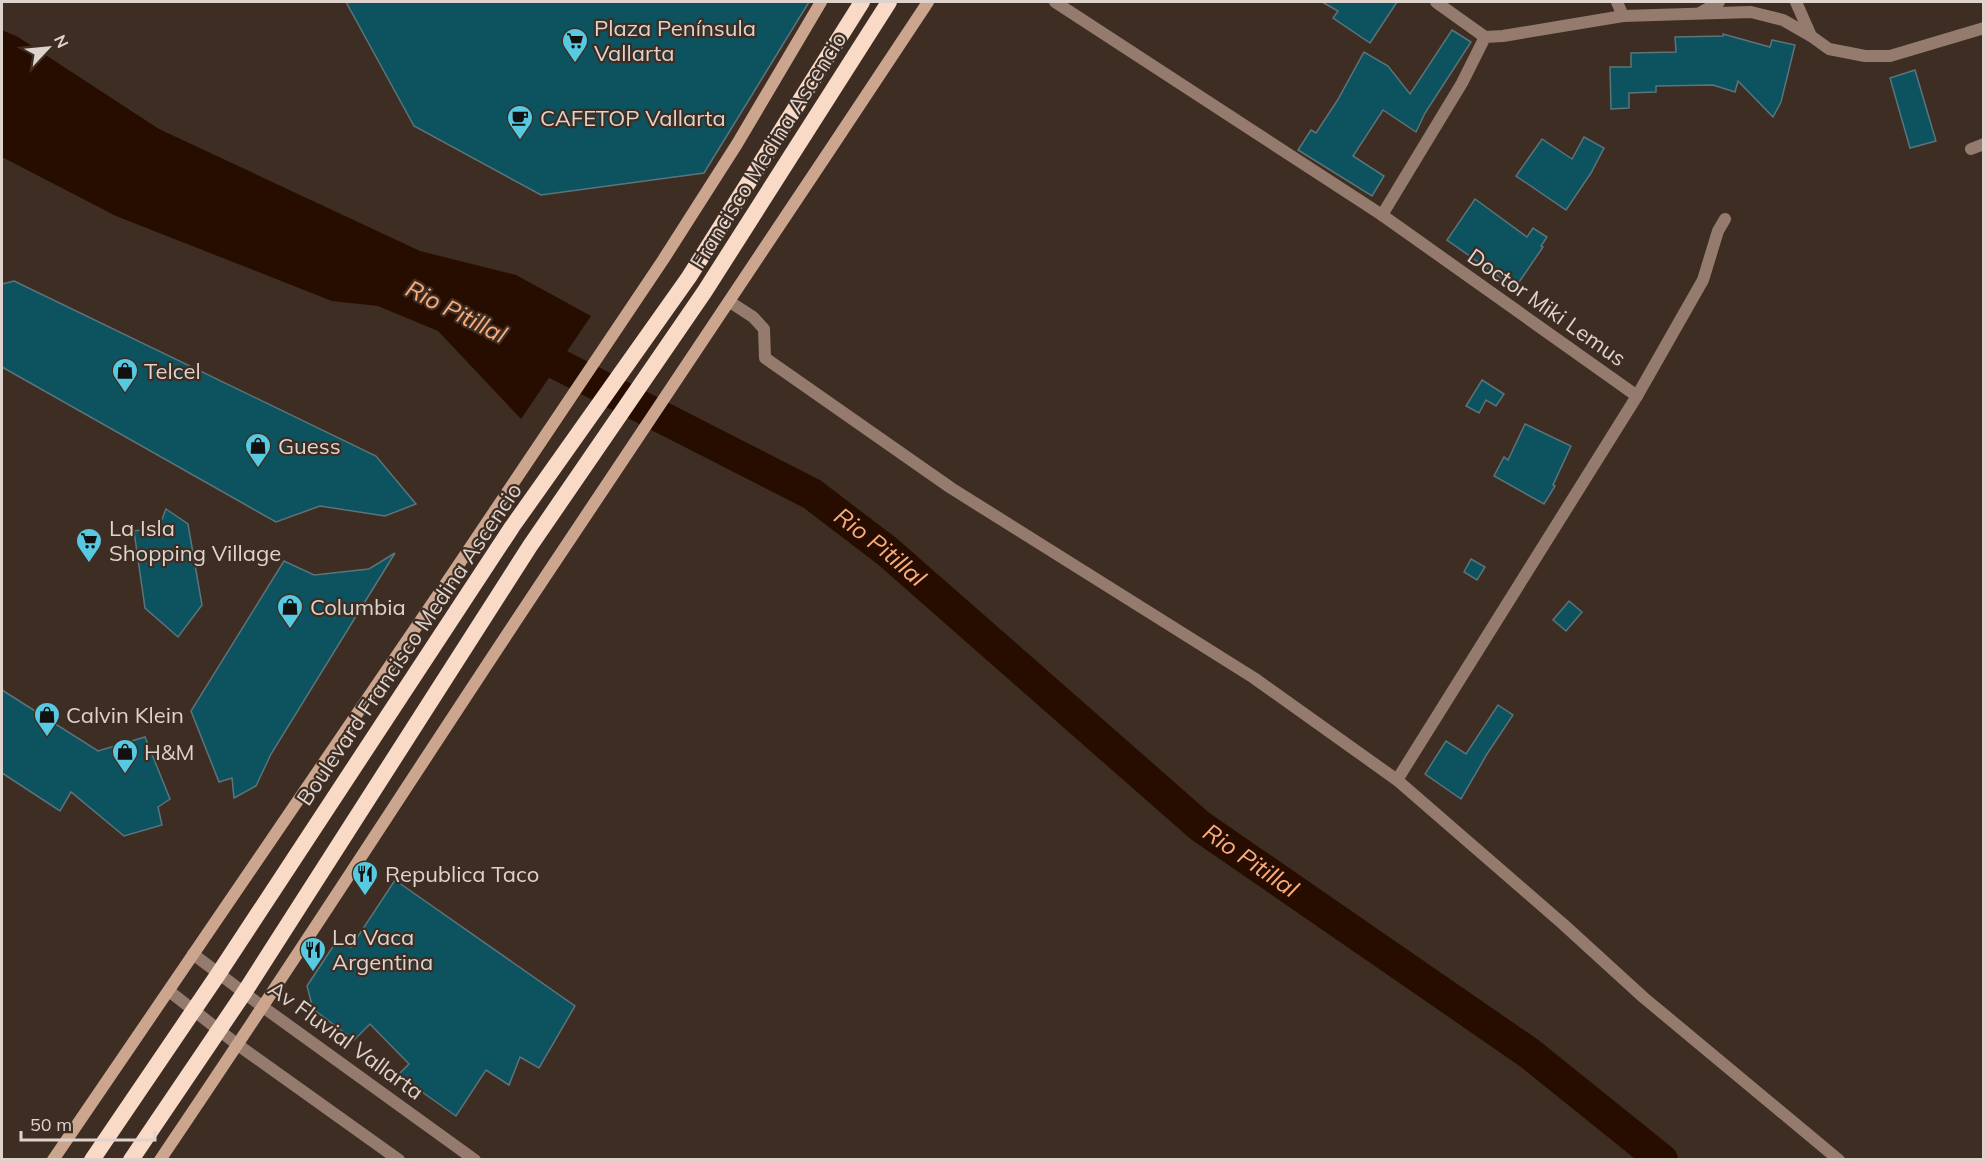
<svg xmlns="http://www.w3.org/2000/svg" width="1985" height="1161" font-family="Mulish,sans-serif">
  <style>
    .water { fill: #260d00 }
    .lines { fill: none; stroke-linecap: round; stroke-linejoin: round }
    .river { stroke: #260d00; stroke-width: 32 }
    .building { fill: #0d525f; stroke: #5b747a; stroke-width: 1.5 }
    .minor { stroke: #947b6d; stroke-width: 12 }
    .tertiary { stroke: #947b6d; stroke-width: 12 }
    .secondary { stroke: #cca58e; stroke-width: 12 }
    .trunk { stroke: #f8dac7; stroke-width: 16 }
    .labels { text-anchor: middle; stroke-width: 4.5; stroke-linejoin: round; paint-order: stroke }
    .poi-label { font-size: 22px; fill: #dfd4cd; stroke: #3e2d23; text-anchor: start }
    .street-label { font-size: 22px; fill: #dfd4cd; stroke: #3e2d23 }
    .water-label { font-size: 24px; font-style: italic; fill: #fbac7b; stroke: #3e2d23 }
  </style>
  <rect width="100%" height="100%" fill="#3e2d23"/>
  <path class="water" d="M2,30L18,37L159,129L420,251L516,275L591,316L521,419L438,331L378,306L332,301L116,216L2,157Z"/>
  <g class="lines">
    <path class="river" id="s1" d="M520,345L812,494L888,552L1200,826L1529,1053L1662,1160"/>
  </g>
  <g class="building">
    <path d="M346,2H809L704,173L541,195L414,126Z"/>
    <path d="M1322,2H1397L1370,43L1333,18L1338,11Z"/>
    <path d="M1452,30L1471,42L1425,113L1416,132L1383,110L1353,156L1384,176L1372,196L1298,150L1311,130L1316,133L1337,101L1364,52L1388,66L1410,94Z"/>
    <path d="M1723,34L1770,47L1772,40L1795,45L1781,102L1773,117L1738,81L1735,92L1713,85L1656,86V92L1629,93V108L1611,109L1610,67H1631V53L1676,52L1675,37L1723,36Z"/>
    <path d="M1915,70L1936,141L1910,148L1890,78Z"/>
    <path d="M1584,137L1604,148L1591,173L1566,210L1516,176L1542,139L1572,159Z"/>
    <path d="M1475,199L1527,237L1533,228L1547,237L1541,246L1543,247L1515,288L1447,240Z"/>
    <path d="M14,281L376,456L416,504L385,516L320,506L276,522L2,367V284Z"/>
    <path d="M1482,380L1504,394L1496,406L1486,400L1479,413L1466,406Z"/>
    <path d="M1525,424L1571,446L1553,485L1555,486L1544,504L1494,476L1504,457L1508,460Z"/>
    <path d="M166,509L188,524L202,605L178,637L145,608L134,531L159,527Z"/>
    <path d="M395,553L271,754L256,786L234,798L232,778L219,782L191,711L284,561L314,575L369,569Z"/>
    <path d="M1471,559L1485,567L1477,580L1464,572Z"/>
    <path d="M1569,601L1582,612L1566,631L1553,620Z"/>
    <path d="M2,690L98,751L145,737L170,799L158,807L162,825L124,836L71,792L60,811L2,773Z"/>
    <path d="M1498,705L1513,715L1487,754L1461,799L1425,774L1446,741L1466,754Z"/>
    <path d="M395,880L575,1006L539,1068L520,1057L509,1085L486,1070L456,1116L398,1075L409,1064L370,1024L354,1040L313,1009L307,986L336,942L351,947Z"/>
  </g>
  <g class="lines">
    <g class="minor">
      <path d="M1055,2L1382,215L1637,396L1397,780"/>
      <path d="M1436,2L1485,37"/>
      <path d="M1617,2L1623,16"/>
      <path d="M1796,2L1811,36"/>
      <path d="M1700,13L1719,2"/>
      <path d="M1971,149L1984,144"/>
      <path d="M1382,215L1462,83L1485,37L1503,36L1623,16L1751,12L1783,20L1811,36L1829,49L1865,56H1890L1984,28"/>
      <path d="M730,302L753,317L764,329L765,358L951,488L1254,678L1397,780L1563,924L1643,997L1839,1160"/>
      <path d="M1637,396L1703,280L1718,231L1725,219"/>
    </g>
    <g class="tertiary">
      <path d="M193,954L263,1007L475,1160"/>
      <path d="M169,991L238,1045L399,1160"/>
    </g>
    <g class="secondary">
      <path d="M53,1160L453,573L663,260L737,144L821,2"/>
      <path d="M160,1160C291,967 416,771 545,577C673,385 801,194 928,2"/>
    </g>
    <g class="trunk">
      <path d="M92,1160L219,973L512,527L689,277L862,2"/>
      <path d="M131,1160L244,993L530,546L705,291L889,2"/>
    </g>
  </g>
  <defs>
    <symbol id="supermarket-pin" viewBox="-11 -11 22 30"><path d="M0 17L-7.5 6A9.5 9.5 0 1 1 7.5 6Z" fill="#57c9e1" stroke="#3e2d23"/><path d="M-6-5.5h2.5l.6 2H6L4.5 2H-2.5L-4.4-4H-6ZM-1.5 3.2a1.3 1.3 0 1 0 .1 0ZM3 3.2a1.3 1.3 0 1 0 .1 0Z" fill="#111"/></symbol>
    <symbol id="cafe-pin" viewBox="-11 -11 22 30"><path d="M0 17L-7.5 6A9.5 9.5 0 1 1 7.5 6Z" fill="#57c9e1" stroke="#3e2d23"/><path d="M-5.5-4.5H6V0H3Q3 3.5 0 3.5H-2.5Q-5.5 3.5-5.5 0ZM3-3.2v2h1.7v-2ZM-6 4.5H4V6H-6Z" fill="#111"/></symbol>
    <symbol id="shop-pin" viewBox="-11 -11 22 30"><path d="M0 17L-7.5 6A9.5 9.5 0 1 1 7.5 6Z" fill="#57c9e1" stroke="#3e2d23"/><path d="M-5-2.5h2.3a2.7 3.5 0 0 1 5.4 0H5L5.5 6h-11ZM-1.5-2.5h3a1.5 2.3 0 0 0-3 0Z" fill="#111"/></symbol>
    <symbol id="restaurant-pin" viewBox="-11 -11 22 30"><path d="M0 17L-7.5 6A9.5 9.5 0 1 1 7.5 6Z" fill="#57c9e1" stroke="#3e2d23"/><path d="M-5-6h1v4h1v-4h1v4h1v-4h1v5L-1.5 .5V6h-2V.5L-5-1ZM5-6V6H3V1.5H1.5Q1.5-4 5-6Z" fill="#111"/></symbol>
  </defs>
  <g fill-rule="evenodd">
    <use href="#supermarket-pin" x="560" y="26" width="30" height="40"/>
    <use href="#cafe-pin" x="505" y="103" width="30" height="40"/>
    <use href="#shop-pin" x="110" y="356" width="30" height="40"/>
    <use href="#shop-pin" x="243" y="431" width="30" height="40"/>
    <use href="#supermarket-pin" x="74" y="526" width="30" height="40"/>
    <use href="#shop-pin" x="275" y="592" width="30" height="40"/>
    <use href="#shop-pin" x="32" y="700" width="30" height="40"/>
    <use href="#shop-pin" x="110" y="737" width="30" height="40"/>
    <use href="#restaurant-pin" x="350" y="859" width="30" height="40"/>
    <use href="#restaurant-pin" x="298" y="935" width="30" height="40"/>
  </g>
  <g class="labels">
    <g class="poi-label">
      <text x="594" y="36">Plaza Península<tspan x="594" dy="25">Vallarta</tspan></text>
      <text x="540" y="126">CAFETOP Vallarta</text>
      <text x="144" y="379">Telcel</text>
      <text x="278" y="454">Guess</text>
      <text x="109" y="536">La Isla<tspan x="109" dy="25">Shopping Village</tspan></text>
      <text x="310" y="615">Columbia</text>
      <text x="66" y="723">Calvin Klein</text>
      <text x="144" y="760">H&amp;M</text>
      <text x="385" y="882">Republica Taco</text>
      <text x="332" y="945">La Vaca<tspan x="332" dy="25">Argentina</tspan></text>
    </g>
    <g class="street-label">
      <text transform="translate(768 150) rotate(-58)" y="8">Francisco Medina Ascencio</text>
      <text transform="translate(1547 307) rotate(35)" y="8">Doctor Miki Lemus</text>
      <text transform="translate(409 644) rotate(-56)" y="8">Boulevard Francisco Medina Ascencio</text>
      <text transform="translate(346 1040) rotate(36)" y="8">Av Fluvial Vallarta</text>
    </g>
    <g class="water-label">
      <text transform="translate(456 312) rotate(27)" y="8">Rio Pitillal</text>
      <text dy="8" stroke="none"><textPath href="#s1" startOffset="414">Rio Pitillal</textPath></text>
      <text dy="8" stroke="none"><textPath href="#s1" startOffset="900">Rio Pitillal</textPath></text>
    </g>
  </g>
  <rect width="1985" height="1161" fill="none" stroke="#dfd4cd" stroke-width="6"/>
  <g transform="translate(48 48) rotate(64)" stroke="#3e2d23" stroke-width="4.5" paint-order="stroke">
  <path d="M0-4.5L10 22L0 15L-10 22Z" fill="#dfd4cd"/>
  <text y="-9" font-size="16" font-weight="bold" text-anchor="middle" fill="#dfd4cd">N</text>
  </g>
  <path d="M21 1131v9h134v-9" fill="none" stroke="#dfd4cd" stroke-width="3"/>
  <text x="30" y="1131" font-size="18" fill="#dfd4cd" stroke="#3e2d23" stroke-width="4.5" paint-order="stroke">50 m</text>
</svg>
